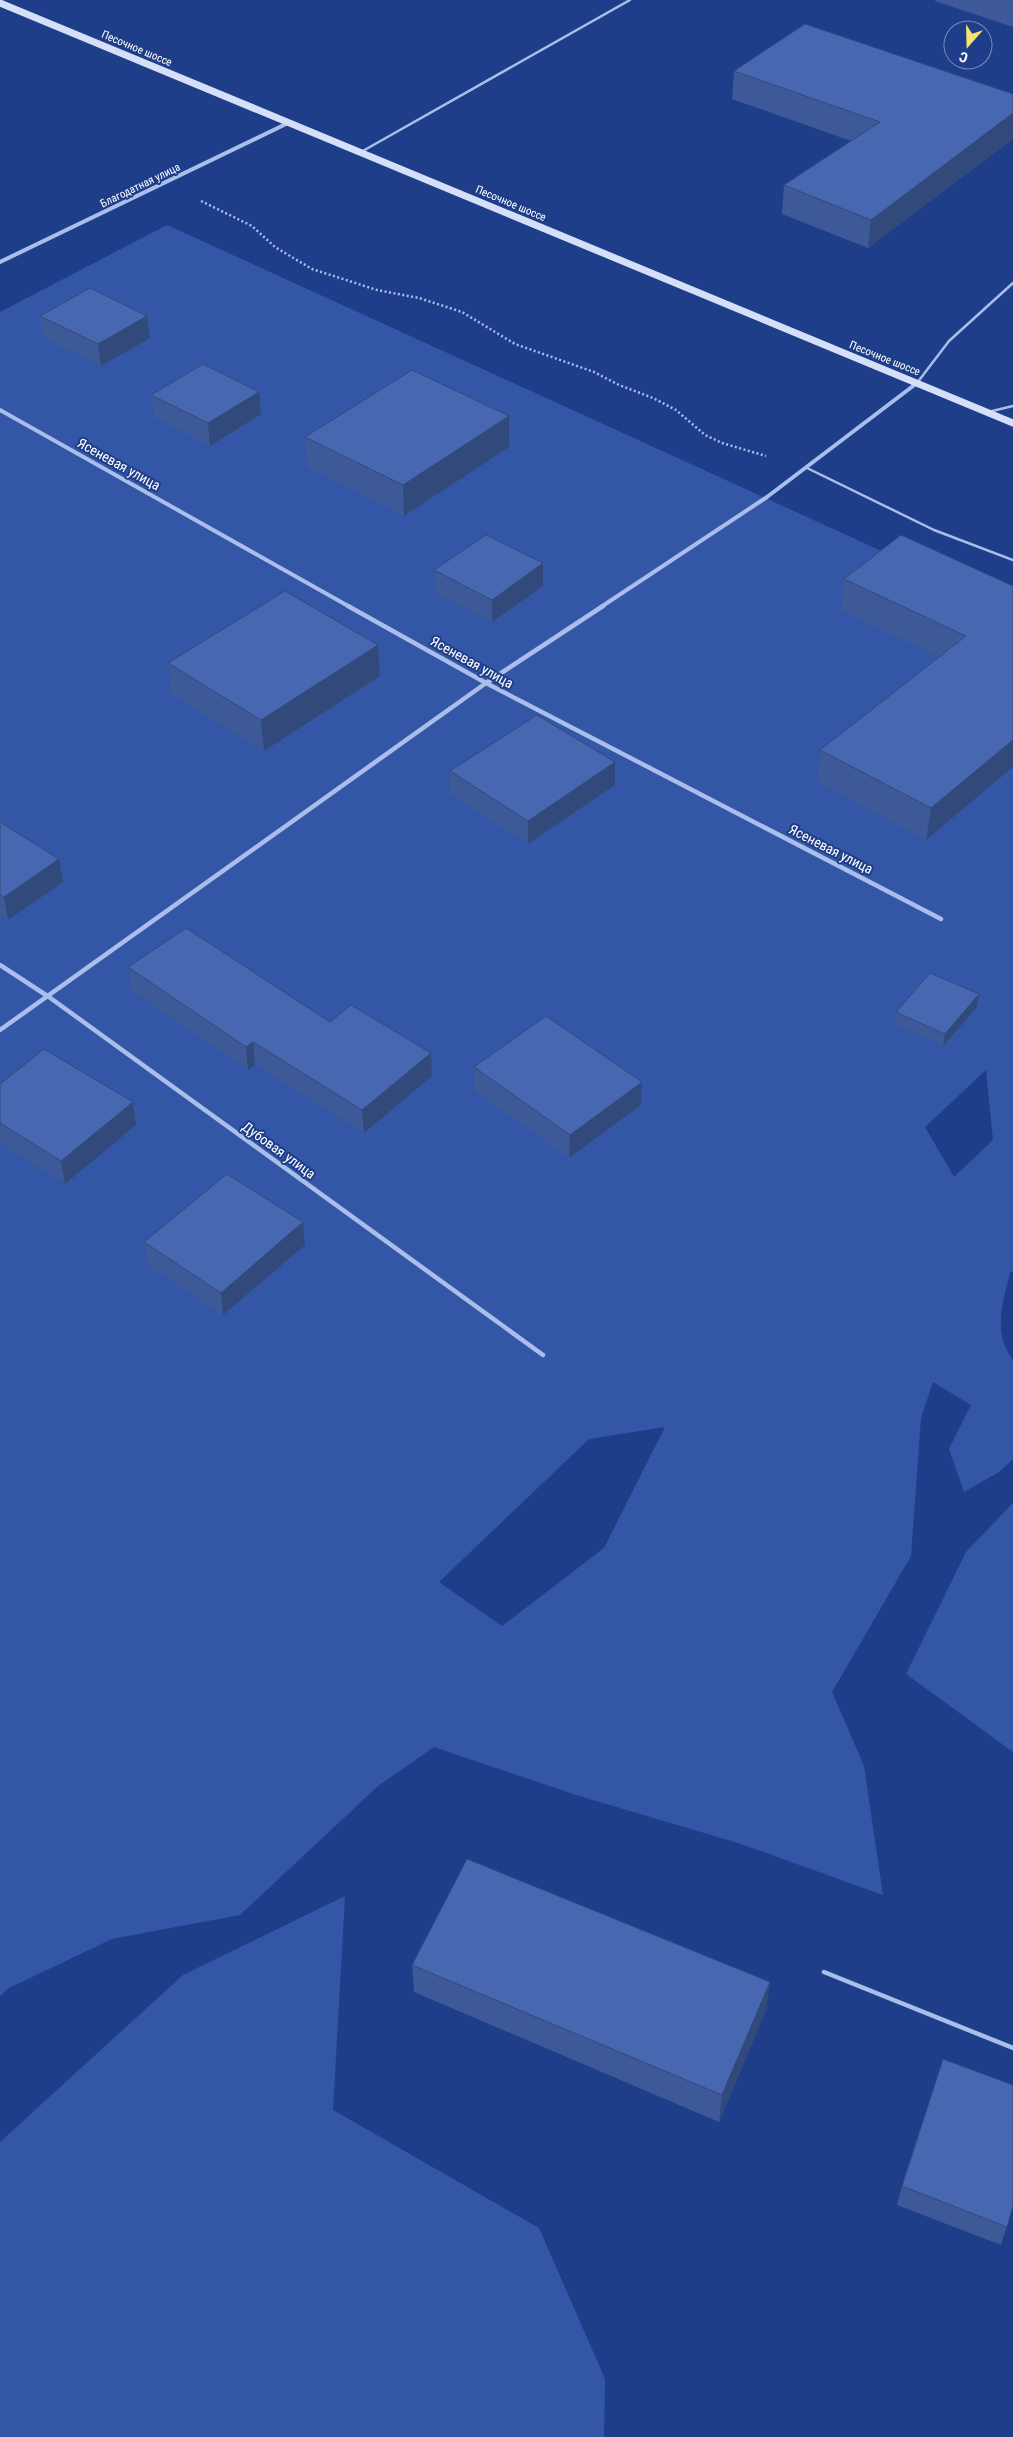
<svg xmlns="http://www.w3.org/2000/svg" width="1013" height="2437" font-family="'Roboto Condensed',sans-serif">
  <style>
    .green { fill: #3357a6; fill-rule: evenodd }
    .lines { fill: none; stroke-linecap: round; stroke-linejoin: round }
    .path { stroke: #aabeeb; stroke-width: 2.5; stroke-dasharray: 2 2.5; stroke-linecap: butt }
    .service-far1 { stroke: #aabeeb; stroke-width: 2.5 }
    .service { stroke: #aabeeb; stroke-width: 4.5 }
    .minor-far1 { stroke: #aabeeb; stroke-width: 4 }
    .minor { stroke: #aabeeb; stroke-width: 4.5 }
    .secondary { stroke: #d5e0f8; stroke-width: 7 }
    .wall { fill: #3d5998 }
    .shaded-wall { fill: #32497c }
    .building { fill: #4768b1; stroke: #32497c }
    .labels { text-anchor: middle; stroke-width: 4; stroke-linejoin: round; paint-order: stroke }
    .far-street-label { font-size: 11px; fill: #fff; stroke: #1f3e89 }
    .street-label { font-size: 14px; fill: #fff; stroke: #1f3e89 }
  </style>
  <rect width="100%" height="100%" fill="#1f3e89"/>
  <g class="green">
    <path d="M167,225L1013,611V1272H1010C1003,1303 992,1332 1013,1360V1459L999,1472L964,1492L949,1449L971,1405L933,1382L921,1418L911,1556L832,1692L864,1766L883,1895L738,1843L576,1795L434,1747L378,1786L240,1915L112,1939L9,1988L0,1996V312ZM986,1070L993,1140L954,1177L925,1127ZM665,1427L604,1548L502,1626L439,1582L589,1439Z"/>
    <path d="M1013,1503V1752L906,1674L966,1552Z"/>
    <path d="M345,1896L333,2110L539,2228L605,2379L604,2437H0V2142L183,1975Z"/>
  </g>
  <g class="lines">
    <path class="path" d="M201,201L252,226L275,247L312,269L377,290L419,298L462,312L515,344L594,372L619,385L653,398L676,410L705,435L722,443L766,456"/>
    <g class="service-far1">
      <path d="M361,152L630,0"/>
      <path d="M917,383L949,341L1013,283"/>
      <path d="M988,412L1013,406"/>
      <path d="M807,468L934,530L1013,560"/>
    </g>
    <path class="service" d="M824,1972L1013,2048"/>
    <g class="minor-far1">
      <path d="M0,262L288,123"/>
      <path d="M0,410L350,607"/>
      <path d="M601,607L767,497L917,383"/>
    </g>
    <g class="minor">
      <path d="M348,606L486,683L941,919"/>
      <path d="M0,965L49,997L543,1355"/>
      <path d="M0,1030L486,683L603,606"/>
    </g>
    <path class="secondary" d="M0,3L1013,423"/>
  </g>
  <g class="wall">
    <path d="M935,0H1013V27L935,1Z"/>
    <path d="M734,71L1013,94V139L868,248L782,214L784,185L851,141L732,99Z"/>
    <path d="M40,316H147L150,338L101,366L43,338Z"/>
    <path d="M151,395L261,414L210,446L154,417Z"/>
    <path d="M509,416V447L404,516L307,467L305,437Z"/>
    <path d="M543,563V586L492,622L435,593L434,570Z"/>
    <path d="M844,579L1013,586V767L926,840L817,782L820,750L939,657L841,610Z"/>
    <path d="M378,645L380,676L264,751L171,694L168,663Z"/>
    <path d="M450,771L615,785L528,844L450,794Z"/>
    <path d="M0,822L59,859L63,882L8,920L0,915Z"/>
    <path d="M128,967L330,1022L431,1053L432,1076L364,1133L255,1065L248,1070L131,990Z"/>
    <path d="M979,994L977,1007L943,1046L894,1024L896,1012Z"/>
    <path d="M474,1067L642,1082L641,1105L569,1158L474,1090Z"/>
    <path d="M0,1084L133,1102L136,1125L65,1184L0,1143Z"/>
    <path d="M144,1242L305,1245L223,1315L147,1265Z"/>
    <path d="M412,1965L770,1982L766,2010L719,2122L414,1992Z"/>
    <path d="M902,2186L1013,2206L1001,2245L897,2205Z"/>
  </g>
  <g class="shaded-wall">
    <path d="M1013,113V139L868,248L871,220Z"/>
    <path d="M147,316L150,338L101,366L98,344Z"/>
    <path d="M259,392L261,414L210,446L208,423Z"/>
    <path d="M509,416V447L404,516L403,485Z"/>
    <path d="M543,563V586L492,622V600Z"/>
    <path d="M378,645L380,676L264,751L261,720Z"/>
    <path d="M1013,740V767L926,840L931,808Z"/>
    <path d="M615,762V785L528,844V821Z"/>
    <path d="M59,859L63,882L8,920L4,897Z"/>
    <path d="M979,994L977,1007L943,1046L945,1034Z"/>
    <path d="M253,1042L255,1065L248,1070L246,1047Z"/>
    <path d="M431,1053L432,1076L364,1133L362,1110Z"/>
    <path d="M642,1082L641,1105L569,1158L570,1135Z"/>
    <path d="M133,1102L136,1125L65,1184L61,1161Z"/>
    <path d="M303,1222L305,1245L223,1315L221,1293Z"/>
    <path d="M770,1982L766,2010L719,2122L722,2095Z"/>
  </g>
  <g class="building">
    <path d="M805,24L1013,94V113L871,220L784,185L880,122L734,71Z"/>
    <path d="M90,288L147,316L98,344L40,316Z"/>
    <path d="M203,364L259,392L208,423L151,395Z"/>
    <path d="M412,370L509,416L403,485L305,437Z"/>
    <path d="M486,535L543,563L492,600L434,570Z"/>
    <path d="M901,535L1013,586V740L931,808L820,750L966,636L844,579Z"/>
    <path d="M285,591L378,645L261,720L168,663Z"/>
    <path d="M537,715L615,762L528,821L450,771Z"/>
    <path d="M0,822L59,859L4,897L0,894Z"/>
    <path d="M186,928L330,1022L351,1005L431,1053L362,1110L253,1042L246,1047L128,967Z"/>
    <path d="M930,973L979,994L945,1034L896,1012Z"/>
    <path d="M546,1016L642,1082L570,1135L474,1067Z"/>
    <path d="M44,1049L133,1102L61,1161L0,1123V1084Z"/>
    <path d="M227,1174L303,1222L221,1293L144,1242Z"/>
    <path d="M467,1859L770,1982L722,2095L412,1965Z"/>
    <path d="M943,2059L1013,2085V2206L1007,2227L902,2186Z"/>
  </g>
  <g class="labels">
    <g class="far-street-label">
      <text transform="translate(137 48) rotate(23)" y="4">Песочное шоссе</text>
      <text transform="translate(140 185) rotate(-26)" y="4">Благодатная улица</text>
      <text transform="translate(511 203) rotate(23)" y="4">Песочное шоссе</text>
      <text transform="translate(885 358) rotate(22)" y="4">Песочное шоссе</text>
    </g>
    <g class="street-label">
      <text transform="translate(119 464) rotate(29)" y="5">Ясеневая улица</text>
      <text transform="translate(472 662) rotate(29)" y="5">Ясеневая улица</text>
      <text transform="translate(831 849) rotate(27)" y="5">Ясеневая улица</text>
      <text transform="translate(279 1150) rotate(36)" y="5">Дубовая улица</text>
    </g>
  </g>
  <g transform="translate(968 45) rotate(200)"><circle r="24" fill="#1f3e89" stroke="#798bb8"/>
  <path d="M0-4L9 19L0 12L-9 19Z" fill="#f9e46a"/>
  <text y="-8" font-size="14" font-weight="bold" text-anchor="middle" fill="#ffffff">С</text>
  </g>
</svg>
